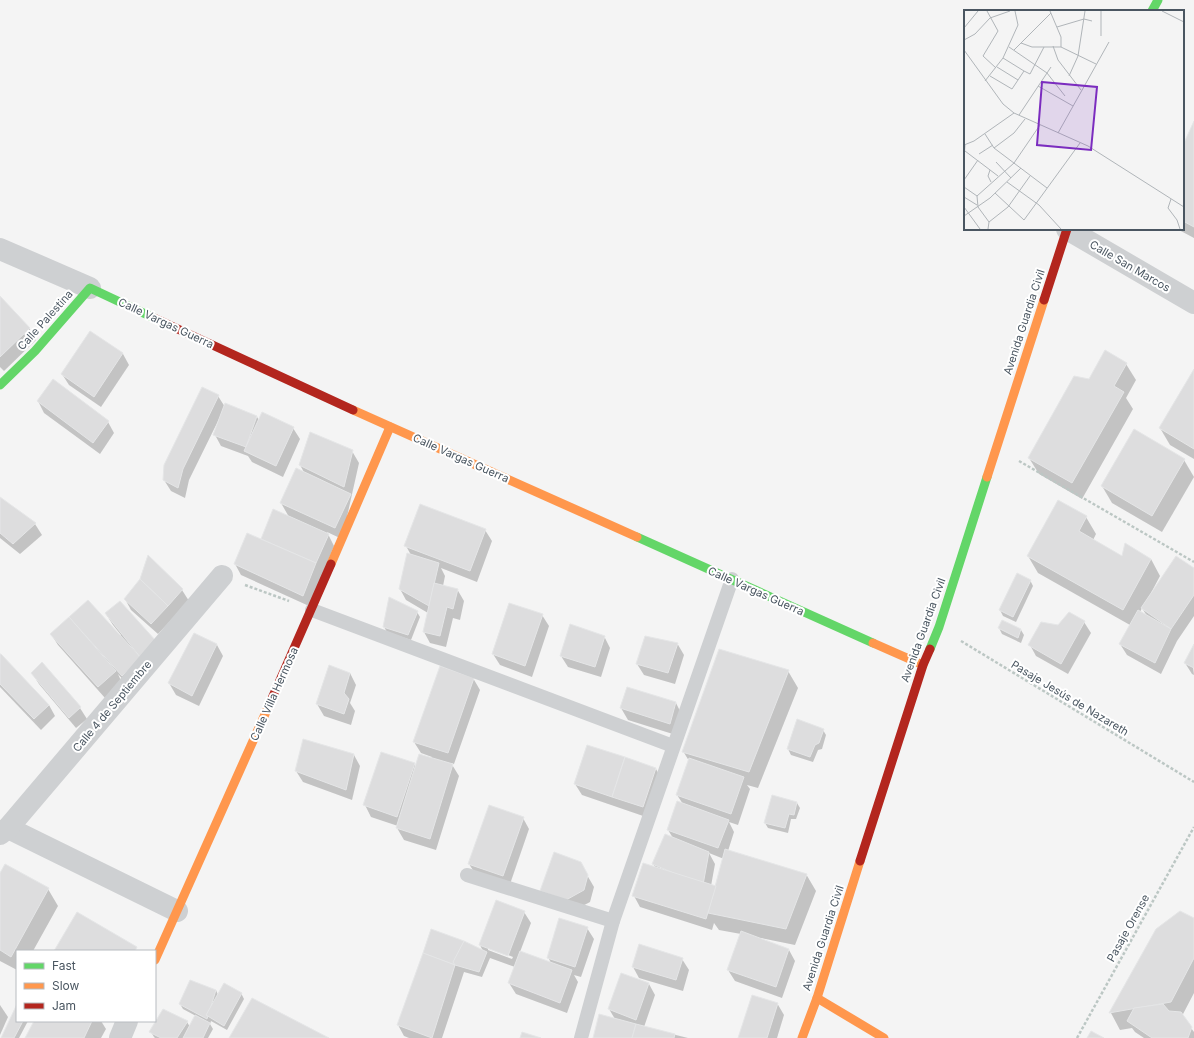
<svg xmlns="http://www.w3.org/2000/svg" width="1194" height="1038" font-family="Inter,sans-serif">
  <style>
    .shadow { fill: #0003; fill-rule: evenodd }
    .building { fill: #ddddde; stroke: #e5e6e7 }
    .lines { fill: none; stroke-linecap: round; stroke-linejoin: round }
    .path { stroke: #bcc7c4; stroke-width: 2.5; stroke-dasharray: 3 2; stroke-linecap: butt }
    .lane { stroke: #ced0d2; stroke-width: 14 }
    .street { stroke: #ced0d2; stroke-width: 22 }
    .fast { stroke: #63d668; stroke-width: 9 }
    .slow { stroke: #ff974d; stroke-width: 9 }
    .jam { stroke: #b3261e; stroke-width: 9 }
    .labels { text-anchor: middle; stroke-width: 4; stroke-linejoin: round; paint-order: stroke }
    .street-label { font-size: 11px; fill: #4a5661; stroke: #fff }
    .inset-road { fill: none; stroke: #b0b5b9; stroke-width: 1 }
    .view { fill: #7b2cbf; fill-opacity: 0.15; stroke: #7b2cbf; stroke-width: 2 }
    .inset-edge { fill: none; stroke: #4a5661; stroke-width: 2 }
  </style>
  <rect width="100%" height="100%" fill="#f4f4f4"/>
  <g class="shadow">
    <path d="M1194,123V238L1177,229H1183V147Z"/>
    <path d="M0,297L29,328L36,340L4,371L0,367Z"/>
    <path d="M90,332L123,354L129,365L101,407L69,385L62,374Z"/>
    <path d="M1126,364L1136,380L1126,398L1133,409L1082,499L1039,474L1029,458L1090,380Z"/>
    <path d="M1194,371V459L1170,445L1160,428Z"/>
    <path d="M218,396L225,407L257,417L259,420L293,428L300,439L283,477L252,462L248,456L221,446L215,435L220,420L219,419L189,480L185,498L171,491L164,480Z"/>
    <path d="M38,401L108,422L114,433L100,454L44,413Z"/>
    <path d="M352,451L359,463L342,539L327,532L334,546L309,606L241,575L235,564L261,540L274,511L289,517L281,503L305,474L300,465Z"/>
    <path d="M1184,460L1194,477L1162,532L1112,503L1102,486Z"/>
    <path d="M0,498L35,524L42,535L20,554L0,538Z"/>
    <path d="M1058,501L1086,517L1096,534L1093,540L1123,557L1151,559L1160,576L1151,593L1152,594L1194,570V616L1177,641L1161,674L1127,655L1120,644L1130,625L1038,573L1028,556ZM1142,608L1147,616L1140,612Z"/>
    <path d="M485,530L492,541L477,582L441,568L445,576L443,586L457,589L464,601L460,620L453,618L446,647L430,643L424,632L428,613L406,600L400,589L411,555L406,546Z"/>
    <path d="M1030,580L1033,586L1016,622L1003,616L1000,610Z"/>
    <path d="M182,590L189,601L158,634L131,610L125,599Z"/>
    <path d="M88,601L119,636L121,635L113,625L106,614L155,642L129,686L118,674L122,683L105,698L58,645L51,634Z"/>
    <path d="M417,612L420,617L411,640L387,632L384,627Z"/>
    <path d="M542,615L549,626L532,677L500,665L493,654Z"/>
    <path d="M1002,621L1021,630L1024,635L1021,643L1002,634L999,628Z"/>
    <path d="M1084,622L1091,633L1068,674L1036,656L1030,645Z"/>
    <path d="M194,634L217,645L223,656L199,706L176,695L169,683Z"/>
    <path d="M604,636L610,648L601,677L568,667L561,656Z"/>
    <path d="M677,643L684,655L675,684L644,675L637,664Z"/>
    <path d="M1194,646L1193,667L1194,675L1192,674L1185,663Z"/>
    <path d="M0,656L49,705L55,716L41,730L0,687Z"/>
    <path d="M42,664L80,708L87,719L76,728L39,684L32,673Z"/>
    <path d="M788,671L798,688L758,788L747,785L750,789L738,825L729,822L734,832L728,851L806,874L816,891L795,945L761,938V940L789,950L795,961L782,998L735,981L728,970L741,934L719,930L714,923L712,930L640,907L634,896L656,868L653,864L673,838L668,830L683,804L677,795L689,761L683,751ZM709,853L724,859L716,888L711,886L715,864Z"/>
    <path d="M350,673L356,685L350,703L355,711L351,725L324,716L317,704Z"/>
    <path d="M473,678L480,690L454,764L451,763L459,776L436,850L404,840L397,828L398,826L371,817L365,805L414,764L416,767L431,758L432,757L421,753L414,742Z"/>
    <path d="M627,689L676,703L682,715L676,735L628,720L621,708Z"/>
    <path d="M823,730L826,735L822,749L818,750L813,762L791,755L788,749Z"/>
    <path d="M354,755L360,766L352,800L303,782L296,771Z"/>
    <path d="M656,769L662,780L649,818L582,795L575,784Z"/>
    <path d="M797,803L800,808L796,819H791L788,833L768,828L765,823Z"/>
    <path d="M523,818L529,829L509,887L476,875L469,864Z"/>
    <path d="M0,875L48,889L58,906L33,951H17V970L0,961Z"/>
    <path d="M587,875L594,887L590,902L573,911L547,902Z"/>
    <path d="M524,912L531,923L520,952L551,963L548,957L587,928L594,939L581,977L574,975L578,982L567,1013L516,994L509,983L515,967L490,958L482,977L464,972L442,1038H409L404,1036L398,1025L432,930L483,951L480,945ZM488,947L513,957L512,959L488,950Z"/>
    <path d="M1194,920V993L1182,1016L1194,1032V1038H1144L1135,1032L1132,1028L1120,1030L1111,1013L1157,929Z"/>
    <path d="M682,959L689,970L683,991L639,978L633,967Z"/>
    <path d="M621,974L649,984L655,995L644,1027L688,1038H594L615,1019L609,1009Z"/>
    <path d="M216,990L218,995L241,993L244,999L227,1030L211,1021L210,1024L213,1029L208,1038H155L154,1037L151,1032L187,1022L190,1027L196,1016L183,1009L180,1004Z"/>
    <path d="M777,1003L784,1015L777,1038H739Z"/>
    <path d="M0,1005L8,1017L0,1035Z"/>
    <path d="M17,1006V1021H28L19,1038H2Z"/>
    <path d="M35,1021H101L106,1029L101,1038H26Z"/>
  </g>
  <g class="building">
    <path d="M1194,121V227L1183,221V145Z"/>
    <path d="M0,296L30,328L0,357Z"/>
    <path d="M90,331L123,353L94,397L61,374Z"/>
    <path d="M1105,350L1127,363L1114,386L1124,392L1072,483L1028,458L1074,376L1089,379Z"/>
    <path d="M1194,369V449L1159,428Z"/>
    <path d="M53,379L109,421L93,443L37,401Z"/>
    <path d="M202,387L219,395L183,469L178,488L163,480L164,465Z"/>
    <path d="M225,403L257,416L246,447L213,435Z"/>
    <path d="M262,412L294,427L276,466L244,451Z"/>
    <path d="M1134,429L1185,459L1152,516L1101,486Z"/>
    <path d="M310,432L353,450L344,487L299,465Z"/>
    <path d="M296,468L351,494L335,528L280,503Z"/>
    <path d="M0,497L36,523L13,544L0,533Z"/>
    <path d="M1058,500L1087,516L1079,531L1122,556L1125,543L1151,559L1123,610L1027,556Z"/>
    <path d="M420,504L486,529L470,571L404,546Z"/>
    <path d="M273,509L329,534L316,563L261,539Z"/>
    <path d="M247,533L316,563L303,596L234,564Z"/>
    <path d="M407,553L439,563L429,606L399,589Z"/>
    <path d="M148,555L183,589L168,606L140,579Z"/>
    <path d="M1176,556L1194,568V595L1171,629L1141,608Z"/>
    <path d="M1017,573L1031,580L1013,617L999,610Z"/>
    <path d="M140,579L168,606L151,624L124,599Z"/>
    <path d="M434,583L458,589L453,609L447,607L440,636L423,632Z"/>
    <path d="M389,597L418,611L408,635L383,627Z"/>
    <path d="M88,600L141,658L122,676L69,617Z"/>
    <path d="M120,601L156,641L141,658L105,613Z"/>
    <path d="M509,603L543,614L525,666L492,654Z"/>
    <path d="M1138,610L1171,629L1155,663L1119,644Z"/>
    <path d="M1069,612L1085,621L1061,664L1028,645L1041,622L1058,625Z"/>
    <path d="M69,617L116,671L98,687L50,634Z"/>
    <path d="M1002,620L1021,629L1018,638L998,628Z"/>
    <path d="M570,624L605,636L595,667L560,656Z"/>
    <path d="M194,633L217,644L192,696L168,683Z"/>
    <path d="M645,636L678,643L668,673L636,664Z"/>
    <path d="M1194,644V668L1184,663Z"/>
    <path d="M719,649L789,670L749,772L682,752Z"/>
    <path d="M0,654H1L49,705L34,719L0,684Z"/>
    <path d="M42,662L81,707L69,718L31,673Z"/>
    <path d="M329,665L350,673L344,693L349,699L344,714L316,704Z"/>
    <path d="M440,666L474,678L448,753L413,742Z"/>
    <path d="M627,687L676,702L670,724L620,708Z"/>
    <path d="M797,719L824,729L819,743L815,745L810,757L787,749Z"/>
    <path d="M303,739L354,754L346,790L295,771Z"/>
    <path d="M587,745L625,757L612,797L574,784Z"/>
    <path d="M381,752L415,763L397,817L363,805Z"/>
    <path d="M419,754L453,764L430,839L396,828Z"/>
    <path d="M625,757L656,768L643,807L612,797Z"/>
    <path d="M689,758L744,777L731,814L676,795Z"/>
    <path d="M772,795L797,802L794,815L789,814L785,828L764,823Z"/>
    <path d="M677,801L729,820L718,848L667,830Z"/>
    <path d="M489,805L524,817L503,876L468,864Z"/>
    <path d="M665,834L709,852L703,885L652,864Z"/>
    <path d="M725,849L807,874L786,929L708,913Z"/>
    <path d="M554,852L581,862L588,875L584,890L566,900L540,891Z"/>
    <path d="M643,863L716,886L706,919L632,896Z"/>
    <path d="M5,864L49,888L11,957L0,950V873Z"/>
    <path d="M496,900L525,911L508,956L479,945Z"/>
    <path d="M1180,911L1194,918V958L1171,1002L1109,1013L1156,929Z"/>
    <path d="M77,912L137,947L135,951H54Z"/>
    <path d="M559,918L588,927L575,967L547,958Z"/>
    <path d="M431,929L464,941L455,965L423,953Z"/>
    <path d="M741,931L789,949L776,987L727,970Z"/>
    <path d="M464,941L487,952L479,972L455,965L453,962Z"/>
    <path d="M639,944L683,958L676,980L632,967Z"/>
    <path d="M520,951L572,970L560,1003L508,983Z"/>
    <path d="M423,953L455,965L432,1038L397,1025Z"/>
    <path d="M621,973L649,983L636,1020L608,1009Z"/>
    <path d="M190,980L216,990L207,1019L179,1004Z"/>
    <path d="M224,983L242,993L224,1026L206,1015Z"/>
    <path d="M752,995L778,1003L767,1038H738Z"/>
    <path d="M252,998L329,1038H229Z"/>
    <path d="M17,1004V1021H23L14,1038H1Z"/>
    <path d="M1163,1004L1169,1011L1181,1012L1192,1027L1188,1038H1152L1127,1021L1134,1008Z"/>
    <path d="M163,1009L188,1021L177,1038H161L149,1032Z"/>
    <path d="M599,1014L636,1024L632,1038H593Z"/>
    <path d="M195,1015L210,1023L203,1038H183Z"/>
    <path d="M34,1021H92L84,1038H25Z"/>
    <path d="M636,1024L675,1034L674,1038H632Z"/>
    <path d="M1091,1031L1104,1038H1087Z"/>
    <path d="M522,1032L541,1038H520Z"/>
  </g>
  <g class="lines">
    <g class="path">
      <path d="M1019,461L1194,562"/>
      <path d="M245,585L289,601"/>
      <path d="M961,641L1194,782"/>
      <path d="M1077,1038L1194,827"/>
    </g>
    <g class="lane">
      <path d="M312,610L673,746"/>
      <path d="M467,875L613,921"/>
      <path d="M581,1038L613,921L732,579"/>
    </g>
    <g class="street">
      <path d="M1067,229L1194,303"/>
      <path d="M0,249L90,288"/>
      <path d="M8,828L177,911"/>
      <path d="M0,834L8,828L222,576"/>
      <path d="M120,1038L127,1021"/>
    </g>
    <g class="fast">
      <path d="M1152,11L1158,0"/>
      <path d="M0,385L35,351L90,288L154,318"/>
      <path d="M637,537L873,643"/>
      <path d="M930,649L939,627L987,477"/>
    </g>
    <g class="slow">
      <path d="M353,410L637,537"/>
      <path d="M987,477L1044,300"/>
      <path d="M331,564L390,427"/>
      <path d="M873,643L923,665"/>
      <path d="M155,960L270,703"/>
      <path d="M817,998L884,1038"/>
      <path d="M802,1038L817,998L860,861"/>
    </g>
    <g class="jam">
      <path d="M1044,300L1067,229"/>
      <path d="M154,318L353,410"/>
      <path d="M270,703L331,564"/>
      <path d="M860,861L923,665L930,649"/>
    </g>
  </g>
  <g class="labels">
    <g class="street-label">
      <text transform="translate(1130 266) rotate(30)" y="4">Calle San Marcos</text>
      <text transform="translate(45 320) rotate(-48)" y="4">Calle Palestina</text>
      <text transform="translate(1024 322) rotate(-72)" y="4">Avenida Guardia Civil</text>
      <text transform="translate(166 323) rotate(25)" y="4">Calle Vargas Guerra</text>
      <text transform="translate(461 458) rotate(24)" y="4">Calle Vargas Guerra</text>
      <text transform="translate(756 591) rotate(24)" y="4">Calle Vargas Guerra</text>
      <text transform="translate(923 630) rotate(-70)" y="4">Avenida Guardia Civil</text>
      <text transform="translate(274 694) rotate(-66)" y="4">Calle Villa Hermosa</text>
      <text transform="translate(1070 698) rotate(31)" y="4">Pasaje Jesús de Nazareth</text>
      <text transform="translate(112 706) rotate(-50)" y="4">Calle 4 de Septiembre</text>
      <text transform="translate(1128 928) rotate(-61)" y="4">Pasaje Orense</text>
      <text transform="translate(823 938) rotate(-72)" y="4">Avenida Guardia Civil</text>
    </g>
  </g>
  <g transform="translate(964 10)">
    <rect width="220" height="220" fill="#f4f4f4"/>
    <path class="inset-road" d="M23,1L34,21L19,46L32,58M86,1L97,27V37M198,1L220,12M93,17L120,9L128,11M0,18L14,1M137,26V1M0,30L11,24L26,8L46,1M57,33L68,37H97L132,54M89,36L94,50L117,80M45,37L83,63L101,86M0,40L39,94L50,103L10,131L0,135M50,40L87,3M39,48L60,61M33,57L54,70M26,66L48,79L60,61L66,64L80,37M105,66L114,46L121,1M21,71L39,48L54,15L51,1M74,76L109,96M50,103L124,136L220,197M55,105L87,57M94,123L145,32M21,124L30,138L83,178M30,138L50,123L61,109M1,141L34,166M15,144L29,135M0,147L1,135M32,152L47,168M26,160L24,166L27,172M0,170L14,150M43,172L75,195L97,219M0,177L13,186L14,197L25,212L24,219M31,183L60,210L116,133M13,186L50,153L76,115M0,187L13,195M207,189L204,198L213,210L216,219M0,197L16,219M0,206L26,188L57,158M25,212L44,197L66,166"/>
    <path class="view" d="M78,72L133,77L127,140L73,135Z"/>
    <rect width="220" height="220" class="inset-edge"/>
  </g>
  <rect x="16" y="950" width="140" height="72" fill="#ffffff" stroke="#b7bbc0"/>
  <rect x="24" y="963" width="20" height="6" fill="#63d668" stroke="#b7bbc0"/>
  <text x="52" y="970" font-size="12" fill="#4a5661">Fast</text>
  <rect x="24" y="983" width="20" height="6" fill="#ff974d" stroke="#b7bbc0"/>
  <text x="52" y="990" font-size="12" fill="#4a5661">Slow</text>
  <rect x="24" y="1003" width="20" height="6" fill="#b3261e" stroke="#b7bbc0"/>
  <text x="52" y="1010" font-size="12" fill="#4a5661">Jam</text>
</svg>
